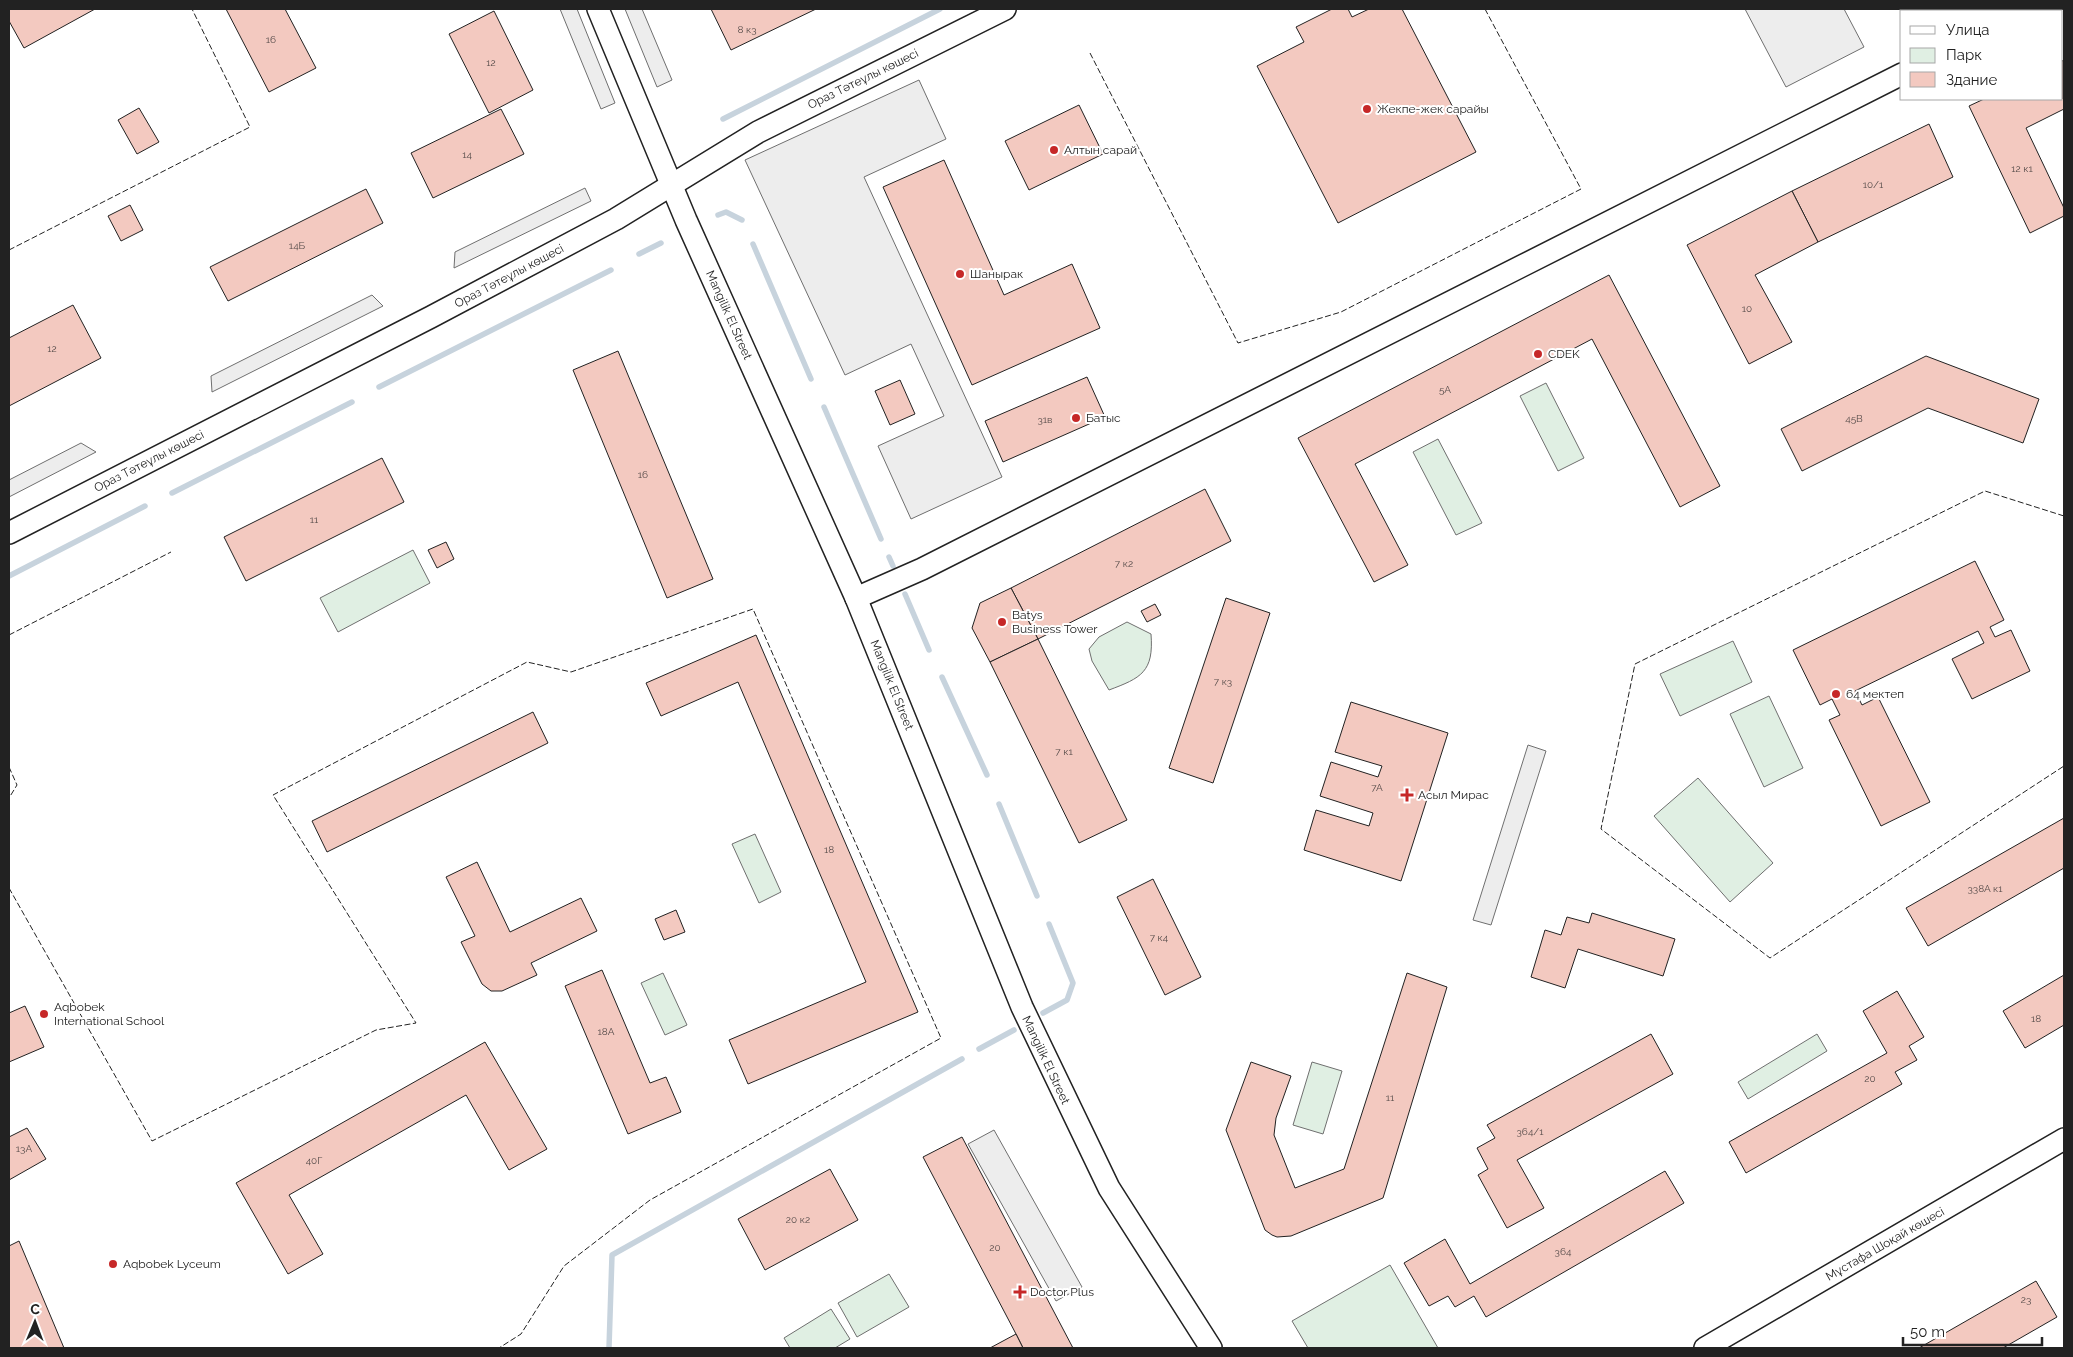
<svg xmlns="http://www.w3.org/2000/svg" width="2073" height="1357" font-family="Raleway,sans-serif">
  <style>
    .green { fill: #e0efe3; stroke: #6f6f6f }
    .parking { fill: #ededed; stroke: #6f6f6f }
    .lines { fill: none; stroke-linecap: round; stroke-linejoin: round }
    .stream { stroke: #c7d3dd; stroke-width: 5.5 }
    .building { fill: #f3c9c0; stroke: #222 }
    .minor-casing { stroke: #222; stroke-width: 24 }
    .minor { stroke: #fff; stroke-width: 21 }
    .fence { stroke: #222; stroke-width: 1; stroke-dasharray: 6 2.5; stroke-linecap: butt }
    .poi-dot { fill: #c62828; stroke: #fff; stroke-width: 2 }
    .labels { text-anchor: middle; stroke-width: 4; stroke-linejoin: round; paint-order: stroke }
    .number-label { font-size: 10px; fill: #564c4a }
    .street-label { font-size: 12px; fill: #222; stroke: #fff }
    .poi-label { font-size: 12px; fill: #222; stroke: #fff; text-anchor: start }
  </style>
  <rect width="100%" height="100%" fill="#fff"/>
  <g class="green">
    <path d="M1546,383L1584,458L1558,471L1520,396Z"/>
    <path d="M1438,439L1482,523L1456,535L1413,452Z"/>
    <path d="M413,550L430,583L338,632L320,598Z"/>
    <path d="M1127,622L1151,634C1154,672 1141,678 1109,690L1092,661L1089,649L1099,637Z"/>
    <path d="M1733,641L1752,682L1680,716L1660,674Z"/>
    <path d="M1769,696L1803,768L1764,787L1730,714Z"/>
    <path d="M1698,778L1773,863L1730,902L1654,816Z"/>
    <path d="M755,834L781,892L759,903L732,844Z"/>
    <path d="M663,973L687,1025L665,1035L641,983Z"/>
    <path d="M1817,1034L1827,1051L1748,1099L1738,1082Z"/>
    <path d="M1312,1062L1342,1071L1323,1134L1293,1125Z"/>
    <path d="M1390,1265L1438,1348H1308L1292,1321Z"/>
    <path d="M889,1274L909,1307L857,1337L838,1303Z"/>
    <path d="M831,1309L850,1339L835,1348H790L784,1338Z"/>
  </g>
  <g class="parking">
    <path d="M560,9H577L615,103L601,109Z"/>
    <path d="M625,9H642L672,80L657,87Z"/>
    <path d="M1745,9H1844L1864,47L1786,87Z"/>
    <path d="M919,80L946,139L864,177L1002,477L911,519L878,446L944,416L911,344L845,375L745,160Z"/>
    <path d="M585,188L591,201L454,268L455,252Z"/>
    <path d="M372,295L383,306L212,392L211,376Z"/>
    <path d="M81,443L96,452L9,497V480Z"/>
    <path d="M1528,745L1546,751L1491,925L1473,920Z"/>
    <path d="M994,1130L1082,1287L1056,1301L968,1144Z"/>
  </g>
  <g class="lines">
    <g class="stream">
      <path d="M723,119L940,9"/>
      <path d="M718,215L726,212L742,220"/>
      <path d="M753,244L811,379"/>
      <path d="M639,254L661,243"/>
      <path d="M379,387L611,270"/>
      <path d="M824,407L881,539"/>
      <path d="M172,493L352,402"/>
      <path d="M889,557L893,566"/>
      <path d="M9,576L145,506"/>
      <path d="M905,594L929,650"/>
      <path d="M942,677L987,775"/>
      <path d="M999,804L1037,896"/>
      <path d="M1043,1013L1067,1000L1073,983L1049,924"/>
      <path d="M979,1049L1014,1030"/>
      <path d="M609,1348L612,1255L962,1059"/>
    </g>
  </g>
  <g class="building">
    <path d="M9,9H95L24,48L9,21Z"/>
    <path d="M226,9H285L316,68L269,92Z"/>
    <path d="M711,9H816L731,50Z"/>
    <path d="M1332,9H1348L1352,17L1369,9H1402L1476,152L1338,223L1257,66L1304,42L1296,27Z"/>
    <path d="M494,11L533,90L489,113L449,34Z"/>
    <path d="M2064,60V109L2026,128L2064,208V216L2030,233L1969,106L1984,99H2062V61Z"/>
    <path d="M1079,105L1103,154L1029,190L1005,141Z"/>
    <path d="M139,108L159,142L137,154L118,120Z"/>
    <path d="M501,109L524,154L433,198L411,153Z"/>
    <path d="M1929,124L1953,177L1818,242L1792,191Z"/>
    <path d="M944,160L1004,295L1072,264L1100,328L972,385L883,187Z"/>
    <path d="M366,189L383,223L228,301L210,267Z"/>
    <path d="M1792,191L1818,242L1755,275L1792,342L1749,364L1687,245Z"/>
    <path d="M130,205L143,230L121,241L108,216Z"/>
    <path d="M1609,275L1720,486L1680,507L1592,339L1355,464L1408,565L1374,582L1298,438Z"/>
    <path d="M73,305L101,358L9,406V338Z"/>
    <path d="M618,351L713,579L667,598L573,370Z"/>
    <path d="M1926,356L2039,399L2023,443L1928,408L1802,471L1781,429Z"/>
    <path d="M1087,377L1105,417L1003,462L985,421Z"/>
    <path d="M900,380L915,414L890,425L875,391Z"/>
    <path d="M382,458L404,502L246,581L224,537Z"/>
    <path d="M1205,489L1231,541L1038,639L1011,588Z"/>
    <path d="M446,542L454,559L437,568L428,550Z"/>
    <path d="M1975,561L2004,620L1990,627L1995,637L2011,630L2030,671L1972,699L1952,659L1984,643L1978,631L1855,691L1862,705L1878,697L1930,802L1881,826L1829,720L1840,715L1832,699L1820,705L1793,650Z"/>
    <path d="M1011,588L1038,639L990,662L972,628L980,603Z"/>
    <path d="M1226,598L1270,613L1213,783L1169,768Z"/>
    <path d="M1155,604L1161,615L1147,622L1141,611Z"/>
    <path d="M756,635L918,1012L748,1084L729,1040L866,982L738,682L661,716L646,683Z"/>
    <path d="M1038,639L1127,820L1079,843L990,662Z"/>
    <path d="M1351,702L1448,733L1401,881L1304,850L1316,810L1369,826L1373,813L1320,796L1331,762L1378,777L1382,766L1335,752Z"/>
    <path d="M533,712L548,743L327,852L312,821Z"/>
    <path d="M2064,818V868L1928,946L1906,908Z"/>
    <path d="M477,862L510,932L581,898L597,931L531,963L537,975L502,991H491L482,984L461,942L475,936L446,877Z"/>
    <path d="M1153,879L1201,977L1165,995L1117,897Z"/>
    <path d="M676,910L685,932L664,940L655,919Z"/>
    <path d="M1592,913L1675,939L1663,976L1578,949L1565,988L1531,977L1545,930L1561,935L1567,917L1589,923Z"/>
    <path d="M602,970L650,1083L666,1077L681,1112L628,1134L565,986Z"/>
    <path d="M1407,973L1447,987L1383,1198L1291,1236L1277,1237L1272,1235L1265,1230L1226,1130L1251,1062L1291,1076L1276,1118L1274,1135L1295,1188L1344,1169Z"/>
    <path d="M2064,975V1025L2025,1048L2003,1011Z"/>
    <path d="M1897,991L1924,1037L1909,1046L1917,1060L1895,1072L1902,1084L1746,1173L1729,1142L1887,1053L1863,1011Z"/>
    <path d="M25,1006L44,1047L9,1062V1013Z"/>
    <path d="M1651,1034L1673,1074L1517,1160L1544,1208L1507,1228L1478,1175L1488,1169L1477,1148L1495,1138L1487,1125Z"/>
    <path d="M485,1042L547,1149L509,1170L466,1095L289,1195L323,1254L288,1274L236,1183Z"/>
    <path d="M27,1128L46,1159L9,1180V1137Z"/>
    <path d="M962,1137L1073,1348H1023L1016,1334L923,1157Z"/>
    <path d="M830,1169L858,1220L765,1270L738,1219Z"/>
    <path d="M1665,1171L1684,1203L1486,1317L1474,1296L1455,1307L1448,1296L1429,1306L1404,1263L1445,1239L1470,1284Z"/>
    <path d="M19,1241L64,1348H9V1246Z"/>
    <path d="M2036,1281L2057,1317L2003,1348H1919Z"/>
    <path d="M1016,1334L1023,1348H990Z"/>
  </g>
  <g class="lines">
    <defs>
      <g id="minor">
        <path d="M598,9L686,220L856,598L1022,1007L1109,1188L1211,1348"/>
        <path d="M2025,11L2030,9"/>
        <path d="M9,533L431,317L616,219L758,132L1005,9"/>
        <path d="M856,598L922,569L1902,74"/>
        <path d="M1705,1348L2064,1139"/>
      </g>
    </defs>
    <use href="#minor" class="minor-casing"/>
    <use href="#minor" class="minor"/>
    <g class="fence">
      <path d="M1090,53L1238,343L1341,312L1581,189L1485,9"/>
      <path d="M9,250L250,127L192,9"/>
      <path d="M2064,516L1985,491L1635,664L1601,829L1770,958L2064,766"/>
      <path d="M9,635L171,552"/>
      <path d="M9,767L17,785L9,798"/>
      <path d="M9,888L152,1141L376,1030L416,1023L273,795L527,662L571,672L753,609L941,1038L650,1200L564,1266L521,1334L499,1348"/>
    </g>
  </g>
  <g class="poi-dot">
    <circle cx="1367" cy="109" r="5"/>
    <circle cx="1054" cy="150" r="5"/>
    <circle cx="960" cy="274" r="5"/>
    <circle cx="1538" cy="354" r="5"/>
    <circle cx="1076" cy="418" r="5"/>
    <circle cx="1002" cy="622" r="5"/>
    <circle cx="1836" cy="694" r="5"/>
    <path d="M1404.5 787.5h5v5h5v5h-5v5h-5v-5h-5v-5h5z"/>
    <circle cx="44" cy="1014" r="5"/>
    <circle cx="113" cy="1264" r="5"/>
    <path d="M1017.5 1284.5h5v5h5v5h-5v5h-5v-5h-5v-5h5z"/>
  </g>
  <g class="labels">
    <g class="number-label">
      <text x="747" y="33">8 к3</text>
      <text x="271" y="43">16</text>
      <text x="491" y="66">12</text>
      <text x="467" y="158">14</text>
      <text x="2022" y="172">12 к1</text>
      <text x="1873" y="188">10/1</text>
      <text x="297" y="249">14Б</text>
      <text x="1747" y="312">10</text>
      <text x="52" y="352">12</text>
      <text x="1445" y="393">5А</text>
      <text x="1854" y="422">45В</text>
      <text x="1045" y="423">31в</text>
      <text x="643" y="478">16</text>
      <text x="314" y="523">11</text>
      <text x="1124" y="567">7 к2</text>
      <text x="1223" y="685">7 к3</text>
      <text x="1064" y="755">7 к1</text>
      <text x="1377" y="791">7А</text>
      <text x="829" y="853">18</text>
      <text x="1985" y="892">338А к1</text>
      <text x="1159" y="941">7 к4</text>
      <text x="2036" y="1022">18</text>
      <text x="606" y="1035">18А</text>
      <text x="1870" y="1082">20</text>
      <text x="1390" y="1101">11</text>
      <text x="1530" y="1135">364/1</text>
      <text x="24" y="1152">13А</text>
      <text x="314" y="1164">40Г</text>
      <text x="798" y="1223">20 к2</text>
      <text x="995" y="1251">20</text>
      <text x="1563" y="1255">364</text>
      <text x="2026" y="1303">23</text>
    </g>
    <g class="street-label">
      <text transform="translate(863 79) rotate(-26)" y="4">Ораз Тәтеұлы көшесі</text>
      <text transform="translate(509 276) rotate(-28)" y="4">Ораз Тәтеұлы көшесі</text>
      <text transform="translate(729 315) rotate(66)" y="4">Mangilik El Street</text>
      <text transform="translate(149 461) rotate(-27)" y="4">Ораз Тәтеұлы көшесі</text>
      <text transform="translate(892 685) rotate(68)" y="4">Mangilik El Street</text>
      <text transform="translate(1046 1060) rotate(65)" y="4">Mangilik El Street</text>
      <text transform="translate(1885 1244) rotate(-30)" y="4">Мұстафа Шоқай көшесі</text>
    </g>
    <g class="poi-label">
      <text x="1377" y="113">Жекпе-жек сарайы</text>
      <text x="1064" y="154">Алтын сарай</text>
      <text x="970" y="278">Шанырак</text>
      <text x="1548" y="358">CDEK</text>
      <text x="1086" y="422">Батыс</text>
      <text x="1012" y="619">Batys<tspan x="1012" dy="14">Business Tower</tspan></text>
      <text x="1846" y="698">64 мектеп</text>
      <text x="1418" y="799">Асыл Мирас</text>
      <text x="54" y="1011">Aqbobek<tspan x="54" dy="14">International School</tspan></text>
      <text x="123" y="1268">Aqbobek Lyceum</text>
      <text x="1030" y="1296">Doctor Plus</text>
    </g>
  </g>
  <rect width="2073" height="1357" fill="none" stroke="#222222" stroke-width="20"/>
  <rect x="1900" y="10" width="162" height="90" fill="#ffffff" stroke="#a7a7a7"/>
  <rect x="1910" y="26" width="25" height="8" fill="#ffffff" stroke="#a7a7a7"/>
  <text x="1946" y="35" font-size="15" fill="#222222">Улица</text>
  <rect x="1910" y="48" width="25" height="15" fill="#e0efe3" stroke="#a7a7a7"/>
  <text x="1946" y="60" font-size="15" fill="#222222">Парк</text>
  <rect x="1910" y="72" width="25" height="15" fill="#f3c9c0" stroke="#a7a7a7"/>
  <text x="1946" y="85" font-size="15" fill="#222222">Здание</text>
  <g transform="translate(35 1322) rotate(1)" stroke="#ffffff" stroke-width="4" paint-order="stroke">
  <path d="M0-4L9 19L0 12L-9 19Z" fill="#222222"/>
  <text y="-8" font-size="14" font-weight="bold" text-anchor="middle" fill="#222222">С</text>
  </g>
  <path d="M1903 1337v8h139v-8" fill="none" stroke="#222222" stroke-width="2.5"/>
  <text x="1910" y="1337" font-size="15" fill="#222222" stroke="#ffffff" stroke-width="4" paint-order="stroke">50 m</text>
</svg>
